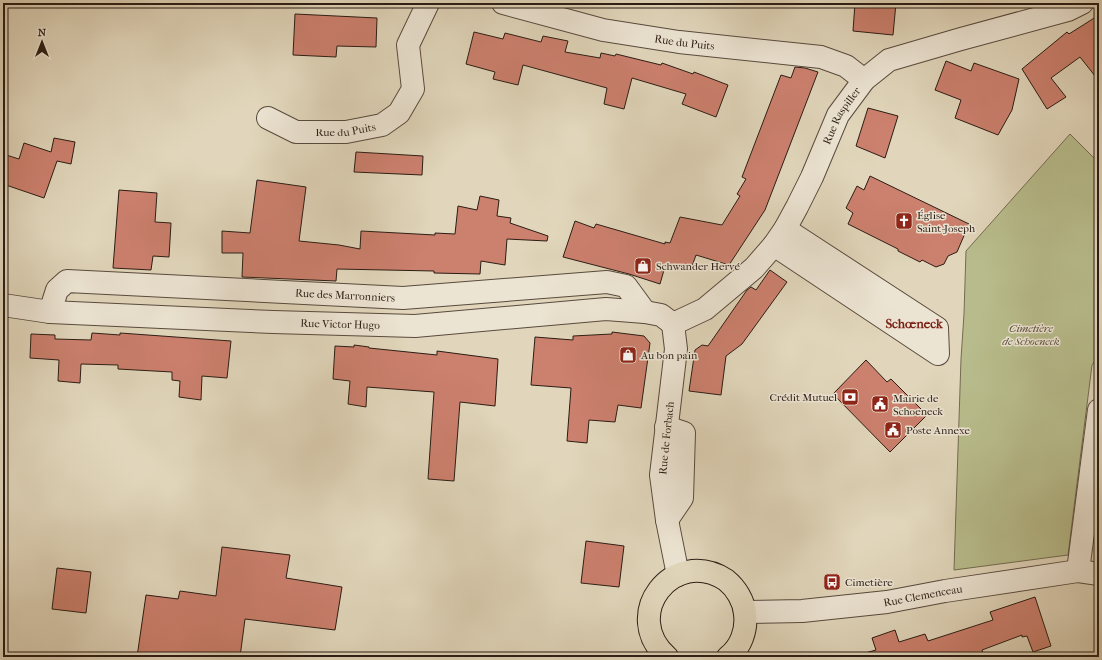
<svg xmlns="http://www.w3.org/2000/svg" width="1102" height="660" font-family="'IM FELL French Canon',serif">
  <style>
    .green { fill: #b8bc8c; stroke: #726c50 }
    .building { fill: #cc806e; stroke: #2b1c14 }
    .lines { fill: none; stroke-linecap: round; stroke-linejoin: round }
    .minor-casing { stroke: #584a3e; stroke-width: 24 }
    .major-casing { stroke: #2b1c14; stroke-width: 24 }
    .minor { stroke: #ece4d3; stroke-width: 22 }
    .major { stroke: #e1d6bb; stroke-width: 22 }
    .labels { text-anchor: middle; stroke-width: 3; stroke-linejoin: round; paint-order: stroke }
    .street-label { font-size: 11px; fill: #2b1c14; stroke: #ece4d3 }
    .poi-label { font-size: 11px; fill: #2b1c14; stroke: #ece4d3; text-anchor: start }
    .park-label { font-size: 11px; font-style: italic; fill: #554c38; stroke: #ece4d3 }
    .quarter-label { font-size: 13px; font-weight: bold; fill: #7a1f14; stroke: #ece4d3 }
  </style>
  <rect width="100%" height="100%" fill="#e1d6bb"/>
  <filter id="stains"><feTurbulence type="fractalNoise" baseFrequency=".005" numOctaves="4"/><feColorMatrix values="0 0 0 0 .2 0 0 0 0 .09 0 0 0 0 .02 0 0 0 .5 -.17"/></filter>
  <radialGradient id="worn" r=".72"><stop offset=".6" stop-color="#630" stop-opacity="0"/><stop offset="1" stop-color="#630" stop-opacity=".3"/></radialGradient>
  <path class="green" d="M1070,134L1099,163V356L1092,365L1068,555L954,570L961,359L964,314L966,251Z"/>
  <g class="building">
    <path d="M855,3H896L893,35L853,31Z"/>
    <path d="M295,14L377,18L376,47L337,46L336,57L293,55Z"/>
    <path d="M1099,15V81L1080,57L1051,78L1066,97L1047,109L1022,69L1067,32L1069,34Z"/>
    <path d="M474,32L503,39L505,33L541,42L543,36L568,41L565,52L600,58L601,53L615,56L616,54L661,65L662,63L693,74L694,72L728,85L716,117L682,104L686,94L632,78L624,109L604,104L607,88L523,65L518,85L493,79L495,72L466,64Z"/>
    <path d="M946,61L971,71L974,63L1019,79L1012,110L998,135L955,118L961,100L935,90Z"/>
    <path d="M795,67L805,68L818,72L765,210L729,265L696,255L691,269L677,264L676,266L666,263L660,284L629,274L563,257L575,221L594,228L596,224L665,244V242L670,243L680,217L722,225L740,196L737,194L746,179L742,177L781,75L791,78Z"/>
    <path d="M868,108L898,116L885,158L856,146Z"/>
    <path d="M54,138L75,142L71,164L57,161L44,198L3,184V154L19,159L24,143L51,152Z"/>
    <path d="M356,152L423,156L422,175L354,172Z"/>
    <path d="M870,176L969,224L957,252L948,256L944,264L936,267L922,260L920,262L898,251V249L848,224L853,213L846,208L857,186L864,190Z"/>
    <path d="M257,180L306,187L299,241L339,245L360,249L361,231L435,235V233L455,234L458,206L477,210L480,196L499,200L497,216L511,218L510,223L548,236L547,241L507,239L505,265L481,261L480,274L434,273V271L337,269L336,281L242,277L243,253H222V231L250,233Z"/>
    <path d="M119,190L157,193L155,222L171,223L169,257L153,256L151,270L113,268Z"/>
    <path d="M770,270L787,282L742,344L726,356L721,395L689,391L695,350L702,345L708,346L747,290L751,287L756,290Z"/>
    <path d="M612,332L644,336L650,343L641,408L618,405L615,422L589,420L587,443L567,441L571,388L531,385L535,337L573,340V336L612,334Z"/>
    <path d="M92,333L120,335V333L231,341L227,378L202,376L201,400L179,397L180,381L172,380V372L118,369V365L81,364L80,383L58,381L59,360L30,358L31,334L55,335V339L91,340Z"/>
    <path d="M354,345L369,347V348L437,355V351L498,359L495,406L460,402L454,481L428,479L434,392L367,387L366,407L348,404L350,381L333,379L335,346L354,347Z"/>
    <path d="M866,360L887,382L891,379L927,415L890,452L833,394Z"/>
    <path d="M586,541L624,546L619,587L581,583Z"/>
    <path d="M222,547L290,555L286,578L342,587L335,630L245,619L240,657H185L162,653L161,657H137L146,595L178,599L180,591L216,596Z"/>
    <path d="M57,568L91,572L86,613L52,609Z"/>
    <path d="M1035,597L1051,646L1033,652L1027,636L1022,637V635L982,650L984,657H865V653L876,650L872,638L895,630L899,642L925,634L928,641L993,620L990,612Z"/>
  </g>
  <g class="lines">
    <defs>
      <g id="minor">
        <path id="s1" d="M503,3L603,30L679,42L821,57L846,66L864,80"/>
        <path id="s2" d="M268,118L296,132H346L382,125L399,113L413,89L408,45L428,3"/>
        <path d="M774,245L938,354L937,328L785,229"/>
        <path id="s3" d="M3,305L50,312L273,322L415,326L606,309L645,312L661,315L673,324"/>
        <path id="s4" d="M50,312L57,290L67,281L403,298L607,282L626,286L645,312"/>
        <path id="s5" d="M673,324L705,309L754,268L774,245L785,229L797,207L812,177L838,115L864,80L889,60L961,39L1068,10L1082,3"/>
        <path d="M673,324L676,349L661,475L667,520L678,575"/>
        <path d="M666,427L684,433L682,498L667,520"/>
        <path d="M1078,571L1099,410"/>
        <path id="s6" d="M745,612L802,611L887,602L945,591L1078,571L1099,574"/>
      </g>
      <path id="major" d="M667,657C620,615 673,546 726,580C736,588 744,601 745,614C747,630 741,647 728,657"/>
    </defs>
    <use href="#minor" class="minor-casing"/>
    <use href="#major" class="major-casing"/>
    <use href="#minor" class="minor"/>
    <use href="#major" class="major"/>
  </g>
  <defs>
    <symbol id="church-square" viewBox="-11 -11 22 22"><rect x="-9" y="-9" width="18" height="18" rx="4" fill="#8f2418" stroke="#ece4d3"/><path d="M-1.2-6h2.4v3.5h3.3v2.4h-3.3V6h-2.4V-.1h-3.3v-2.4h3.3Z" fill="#fff"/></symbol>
    <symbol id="shop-square" viewBox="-11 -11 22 22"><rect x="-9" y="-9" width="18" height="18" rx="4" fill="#8f2418" stroke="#ece4d3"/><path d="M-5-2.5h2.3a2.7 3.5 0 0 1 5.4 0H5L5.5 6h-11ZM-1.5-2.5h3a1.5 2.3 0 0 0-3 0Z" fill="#fff"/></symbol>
    <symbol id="bank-square" viewBox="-11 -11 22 22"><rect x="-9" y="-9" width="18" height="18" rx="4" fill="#8f2418" stroke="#ece4d3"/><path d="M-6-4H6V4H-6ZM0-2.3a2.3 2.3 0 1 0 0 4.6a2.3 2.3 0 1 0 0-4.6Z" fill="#fff"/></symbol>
    <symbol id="civic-square" viewBox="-11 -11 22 22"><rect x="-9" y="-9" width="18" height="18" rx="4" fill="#8f2418" stroke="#ece4d3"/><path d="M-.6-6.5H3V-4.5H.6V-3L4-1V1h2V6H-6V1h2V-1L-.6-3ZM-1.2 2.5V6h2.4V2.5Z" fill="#fff"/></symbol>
    <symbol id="bus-square" viewBox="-11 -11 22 22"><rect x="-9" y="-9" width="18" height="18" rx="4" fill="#8f2418" stroke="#ece4d3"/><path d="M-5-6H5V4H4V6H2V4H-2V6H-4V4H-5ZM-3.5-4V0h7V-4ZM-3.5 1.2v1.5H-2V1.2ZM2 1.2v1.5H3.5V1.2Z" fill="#fff"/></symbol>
  </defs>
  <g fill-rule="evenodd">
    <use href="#church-square" x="894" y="211" width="20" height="20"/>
    <use href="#shop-square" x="633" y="256" width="20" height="20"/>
    <use href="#shop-square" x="618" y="345" width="20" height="20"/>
    <use href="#bank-square" x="840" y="387" width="20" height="20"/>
    <use href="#civic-square" x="870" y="394" width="20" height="20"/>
    <use href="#civic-square" x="883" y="420" width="20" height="20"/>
    <use href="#bus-square" x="822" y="572" width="20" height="20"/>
  </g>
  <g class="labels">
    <g class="street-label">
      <text dy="4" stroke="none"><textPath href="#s1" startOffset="186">Rue du Puits</textPath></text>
      <text dy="4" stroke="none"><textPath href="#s5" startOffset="276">Rue Raspiller</textPath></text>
      <text dy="4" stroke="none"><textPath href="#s2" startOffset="81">Rue du Puits</textPath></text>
      <text dy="4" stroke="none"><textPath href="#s4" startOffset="315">Rue des Marronniers</textPath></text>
      <text dy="4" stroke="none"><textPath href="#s3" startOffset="338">Rue Victor Hugo</textPath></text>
      <text transform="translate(666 438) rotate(-84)" y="4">Rue de Forbach</text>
      <text dy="4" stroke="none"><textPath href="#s6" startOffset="179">Rue Clemenceau</textPath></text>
    </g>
    <g class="poi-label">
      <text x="917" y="219">Église<tspan x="917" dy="13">Saint-Joseph</tspan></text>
      <text x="656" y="270">Schwander Hervé</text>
      <text x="641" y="359">Au bon pain</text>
      <text x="837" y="401" text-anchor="end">Crédit Mutuel</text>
      <text x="893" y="402">Mairie de<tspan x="893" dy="13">Schoeneck</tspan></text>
      <text x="906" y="434">Poste Annexe</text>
      <text x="845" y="586">Cimetière</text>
    </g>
    <g class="park-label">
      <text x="1031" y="332">Cimetière<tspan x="1031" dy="13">de Schoeneck</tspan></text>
    </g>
    <g class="quarter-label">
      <text x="914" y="328">Schœneck</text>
    </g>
  </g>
  <rect width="1102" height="660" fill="none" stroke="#e1d6bb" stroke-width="16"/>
  <rect x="4" y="4" width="1094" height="652" fill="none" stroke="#2b1c14" stroke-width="2"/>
  <rect x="8" y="8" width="1086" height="644" fill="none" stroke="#2b1c14"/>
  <g transform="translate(42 42)" stroke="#ece4d3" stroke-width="3" paint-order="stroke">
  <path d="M0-3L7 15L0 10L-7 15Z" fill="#2b1c14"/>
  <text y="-6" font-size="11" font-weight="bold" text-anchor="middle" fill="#2b1c14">N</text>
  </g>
  <rect width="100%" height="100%" filter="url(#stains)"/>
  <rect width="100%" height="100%" fill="url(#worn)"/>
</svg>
